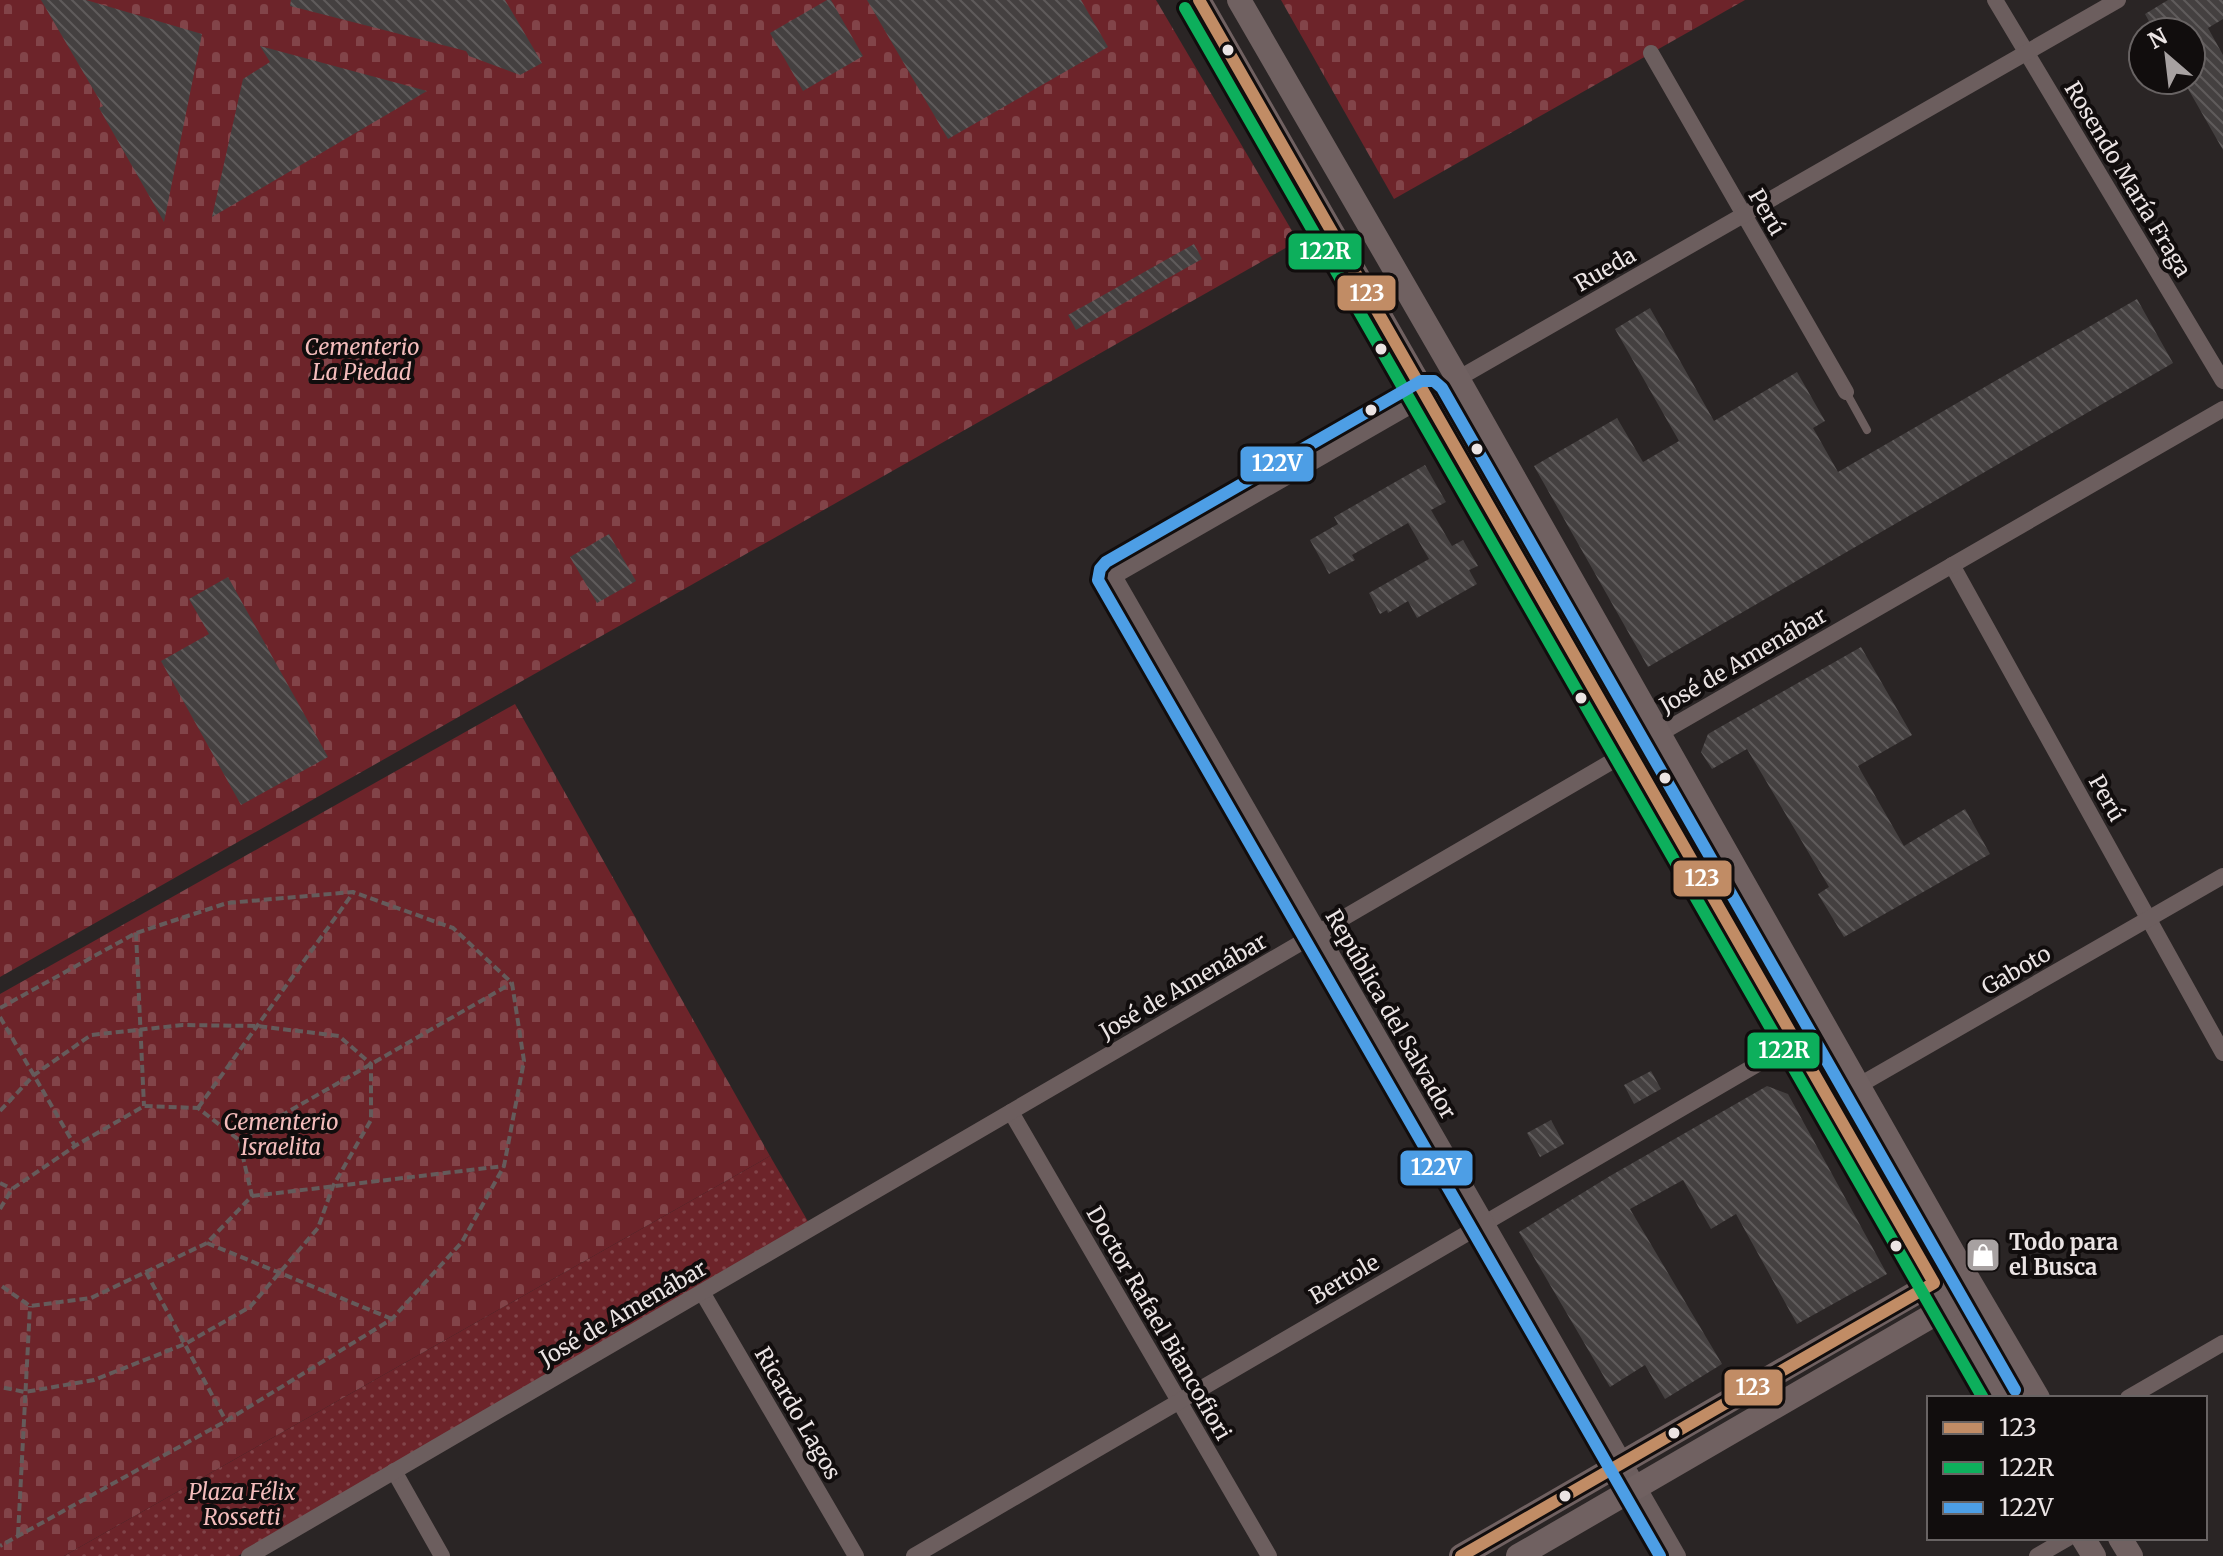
<svg xmlns="http://www.w3.org/2000/svg" width="2223" height="1556" font-family="Merriweather,serif">
  <style>
    .grass { fill: url(#grass-dots) }
    .cemetery { fill: url(#cemetery-stones) }
    .building { fill: url(#building-back-hatch) }
    .lines { fill: none; stroke-linecap: round; stroke-linejoin: round }
    .path { stroke: #655b5b; stroke-width: 4; stroke-dasharray: 8 4; stroke-linecap: butt }
    .lane { stroke: #6c5e5e; stroke-width: 8 }
    .street { stroke: #6c5e5e; stroke-width: 16 }
    .secondary { stroke: #706161; stroke-width: 24 }
    .bus-1-casing { stroke: #110d0d; stroke-width: 18 }
    .bus-2-casing { stroke: #110d0d; stroke-width: 18 }
    .bus-3-casing { stroke: #110d0d; stroke-width: 18 }
    .bus-1 { stroke: #c18c65; stroke-width: 12 }
    .bus-2 { stroke: #0daf5c; stroke-width: 12 }
    .bus-3 { stroke: #4d9ee5; stroke-width: 12 }
    .bus-dot { fill: #ebe4e4; stroke: #110d0d; stroke-width: 3 }
    .labels { text-anchor: middle; stroke-width: 8; stroke-linejoin: round; paint-order: stroke }
    .street-label { font-size: 22px; fill: #ebe4e4; stroke: #110d0d }
    .park-label { font-size: 22px; font-style: italic; fill: #f4bdbc; stroke: #110d0d }
    .poi-label { font-size: 22px; font-weight: bold; fill: #ebe4e4; stroke: #110d0d; text-anchor: start }
    .line-badge { stroke: #110d0d; stroke-width: 3 }
    .badge-label { font-size: 22px; text-anchor: middle; font-weight: bold; fill: #fff }
  </style>
  <defs>
    <pattern id="grass-dots" width="8" height="8" patternUnits="userSpaceOnUse" patternTransform="scale(2)"><rect width="8" height="8" fill="#6d242a"/><path d="M2 2h.1M6 6h.1" fill="none" stroke="#824449" stroke-width="1.8" stroke-linecap="round"/></pattern>
    <pattern id="cemetery-stones" width="16" height="16" patternUnits="userSpaceOnUse" patternTransform="scale(2)"><rect width="16" height="16" fill="#6d242a"/><path d="M2 7V4a2 2 0 0 1 4 0v3zM10 15v-3a2 2 0 0 1 4 0v3z" fill="#824449"/></pattern>
    <pattern id="building-back-hatch" width="6" height="6" patternUnits="userSpaceOnUse" patternTransform="scale(2)"><rect width="6" height="6" fill="#444040"/><path d="M-1 5l2 2M0 0l6 6M5-1l2 2" fill="none" stroke="#5f5b5b"/></pattern>
  </defs>
  <rect width="100%" height="100%" fill="#2a2525"/>
  <path class="grass" d="M770,1156L810,1225L238,1556H64Z"/>
  <g class="cemetery">
    <path d="M0,0H1156L1298,241L0,977Z"/>
    <path d="M1281,0H1745L1394,199Z"/>
    <path d="M515,704L770,1156L64,1556H0V994Z"/>
  </g>
  <g class="building">
    <path d="M41,0H86L202,34L164,222L99,108L103,106Z"/>
    <path d="M291,0H505L542,63L520,75L469,56L466,51L290,6Z"/>
    <path d="M827,0H831L863,56L803,91L770,33Z"/>
    <path d="M867,0H1081L1108,47L948,139Z"/>
    <path d="M2168,0H2223V19L2208,28L2223,55V150L2183,80H2191V32H2155L2145,14Z"/>
    <path d="M260,46L427,91L212,217L243,79L270,62Z"/>
    <path d="M1194,244L1202,259L1076,330L1068,315Z"/>
    <path d="M2137,299L2173,363L1648,667L1534,466L1617,418L1643,462L1679,441L1615,329L1650,308L1714,421L1797,372L1825,421L1813,428L1838,472Z"/>
    <path d="M1425,465L1446,502L1431,510L1452,546L1463,540L1478,566L1469,570L1477,584L1417,618L1408,601L1388,613L1387,610L1380,614L1369,593L1429,559L1408,523L1352,555L1355,560L1329,574L1310,540L1338,524L1334,517Z"/>
    <path d="M609,534L636,581L597,603L570,557Z"/>
    <path d="M228,577L328,757L241,805L161,661L209,634L189,599Z"/>
    <path d="M1861,647L1912,735L1858,766L1904,846L1965,809L1990,854L1844,937L1818,894L1829,887L1747,749L1712,769L1701,752L1708,734Z"/>
    <path d="M1651,1071L1661,1089L1634,1104L1624,1085Z"/>
    <path d="M1767,1086L1788,1094L1887,1274L1797,1324L1736,1214L1711,1229L1683,1180L1630,1209L1722,1364L1665,1399L1645,1365L1610,1387L1519,1232L1610,1176Z"/>
    <path d="M1551,1120L1564,1144L1540,1157L1527,1133Z"/>
  </g>
  <g class="lines">
    <g class="path">
      <path d="M136,933L144,1106"/>
      <path d="M0,1008L136,933L227,903L353,892L453,928L512,983L524,1061L504,1166L462,1242L392,1319L226,1421L0,1546"/>
      <path d="M0,1017L75,1146"/>
      <path d="M198,1108L353,893"/>
      <path d="M0,1111L34,1075L91,1035L183,1025L257,1026L339,1036L371,1064V1120L333,1186L318,1228L250,1307L185,1344L94,1380L25,1392L0,1387"/>
      <path d="M239,1140L512,983"/>
      <path d="M0,1183L12,1189"/>
      <path d="M252,1196L504,1166"/>
      <path d="M0,1209L12,1189L75,1146L144,1106L198,1108L239,1140L252,1196L207,1243L91,1298L30,1306L0,1285"/>
      <path d="M207,1243L392,1319"/>
      <path d="M146,1272L226,1421"/>
      <path d="M18,1535L30,1306"/>
    </g>
    <path class="lane" d="M1846,392L1867,430"/>
    <g class="street">
      <path d="M1995,0L2223,381"/>
      <path d="M1651,53L1846,392"/>
      <path d="M1952,565L2223,1053"/>
      <path d="M1830,1102L2223,876"/>
      <path d="M1011,1112L1269,1556"/>
      <path d="M702,1292L856,1556"/>
      <path d="M2128,1398L2223,1343"/>
      <path d="M394,1471L442,1556"/>
      <path d="M249,1556L1659,734L2223,409"/>
      <path d="M914,1556L1797,1041"/>
      <path d="M1678,1556L1114,576L2118,0"/>
      <path d="M2037,1556L2068,1538"/>
    </g>
    <g class="secondary">
      <path d="M1199,0L2001,1398"/>
      <path d="M1239,0L1458,379L1961,1267L2038,1398"/>
      <path d="M2083,1538L2094,1556"/>
      <path d="M2120,1538L2131,1556"/>
      <path d="M1461,1556L1945,1276"/>
      <path d="M1518,1556L1959,1300"/>
    </g>
    <defs>
      <path id="bus-1" d="M1199,0L1934,1283L1461,1556"/>
      <path id="bus-2" d="M1185,8L1983,1398"/>
      <path id="bus-3" d="M1660,1556L1098,580L1100,569L1106,562L1421,381H1434L1442,388L2015,1390"/>
    </defs>
    <use href="#bus-1" class="bus-1-casing"/>
    <use href="#bus-2" class="bus-2-casing"/>
    <use href="#bus-3" class="bus-3-casing"/>
    <use href="#bus-1" class="bus-1"/>
    <use href="#bus-2" class="bus-2"/>
    <use href="#bus-3" class="bus-3"/>
  </g>
  <defs>
    <symbol id="shop-square" viewBox="-11 -11 22 22"><rect x="-9" y="-9" width="18" height="18" rx="4" fill="#a7a1a1" stroke="#110d0d"/><path d="M-5-2.5h2.3a2.7 3.5 0 0 1 5.4 0H5L5.5 6h-11ZM-1.5-2.5h3a1.5 2.3 0 0 0-3 0Z" fill="#fff"/></symbol>
  </defs>
  <g fill-rule="evenodd">
    <use href="#shop-square" x="1963" y="1235" width="40" height="40"/>
  </g>
  <g class="bus-dot">
    <circle cx="1228" cy="50" r="7"/>
    <circle cx="1381" cy="349" r="7"/>
    <circle cx="1371" cy="410" r="7"/>
    <circle cx="1477" cy="449" r="7"/>
    <circle cx="1581" cy="698" r="7"/>
    <circle cx="1665" cy="778" r="7"/>
    <circle cx="1896" cy="1246" r="7"/>
    <circle cx="1674" cy="1433" r="7"/>
    <circle cx="1565" cy="1496" r="7"/>
  </g>
  <g class="labels">
    <g class="street-label">
      <text transform="translate(2128 179) rotate(59)" y="8">Rosendo María Fraga</text>
      <text transform="translate(1767 212) rotate(60)" y="8">Perú</text>
      <text transform="translate(1605 269) rotate(-30)" y="8">Rueda</text>
      <text transform="translate(1743 660) rotate(-30)" y="8">José de Amenábar</text>
      <text transform="translate(2107 798) rotate(61)" y="8">Perú</text>
      <text transform="translate(2016 970) rotate(-30)" y="8">Gaboto</text>
      <text transform="translate(1183 986) rotate(-30)" y="8">José de Amenábar</text>
      <text transform="translate(1391 1014) rotate(60)" y="8">República del Salvador</text>
      <text transform="translate(1344 1279) rotate(-30)" y="8">Bertole</text>
      <text transform="translate(623 1313) rotate(-30)" y="8">José de Amenábar</text>
      <text transform="translate(1159 1323) rotate(60)" y="8">Doctor Rafael Biancofiori</text>
      <text transform="translate(798 1413) rotate(60)" y="8">Ricardo Lagos</text>
    </g>
    <g class="park-label">
      <text x="362" y="355">Cementerio<tspan x="362" dy="25">La Piedad</tspan></text>
      <text x="281" y="1130">Cementerio<tspan x="281" dy="25">Israelita</tspan></text>
      <text x="242" y="1500">Plaza Félix<tspan x="242" dy="25">Rossetti</tspan></text>
    </g>
    <g class="poi-label">
      <text x="2009" y="1250">Todo para<tspan x="2009" dy="25">el Busca</tspan></text>
    </g>
  </g>
  <g class="line-badge">
    <rect x="1287" y="232" width="76" height="39" rx="8" fill="#0daf5c"/>
    <rect x="1336" y="274" width="61" height="38" rx="8" fill="#c18c65"/>
    <rect x="1239" y="445" width="76" height="38" rx="8" fill="#4d9ee5"/>
    <rect x="1672" y="859" width="61" height="39" rx="8" fill="#c18c65"/>
    <rect x="1746" y="1031" width="75" height="39" rx="8" fill="#0daf5c"/>
    <rect x="1399" y="1149" width="75" height="38" rx="8" fill="#4d9ee5"/>
    <rect x="1723" y="1368" width="61" height="39" rx="8" fill="#c18c65"/>
  </g>
  <g class="badge-label">
    <text x="1325" y="259">122R</text>
    <text x="1367" y="301">123</text>
    <text x="1277" y="471">122V</text>
    <text x="1702" y="886">123</text>
    <text x="1784" y="1058">122R</text>
    <text x="1436" y="1175">122V</text>
    <text x="1753" y="1395">123</text>
  </g>
  <rect x="1927" y="1396" width="280" height="144" fill="#110d0d" stroke="#686363" stroke-width="2"/>
  <rect x="1943" y="1422" width="40" height="12" fill="#c18c65" stroke="#686363" stroke-width="2"/>
  <text x="1999" y="1436" font-size="24" fill="#ebe4e4">123</text>
  <rect x="1943" y="1462" width="40" height="12" fill="#0daf5c" stroke="#686363" stroke-width="2"/>
  <text x="1999" y="1476" font-size="24" fill="#ebe4e4">122R</text>
  <rect x="1943" y="1502" width="40" height="12" fill="#4d9ee5" stroke="#686363" stroke-width="2"/>
  <text x="1999" y="1516" font-size="24" fill="#ebe4e4">122V</text>
  <g transform="translate(2167 56) rotate(332)"><circle r="38" fill="#110d0d" stroke="#686363" stroke-width="2"/>
  <path d="M0-6L14 30L0 20L-14 30Z" fill="#a7a1a1"/>
  <text y="-12" font-size="22" font-weight="bold" text-anchor="middle" fill="#ebe4e4">N</text>
  </g>
</svg>
